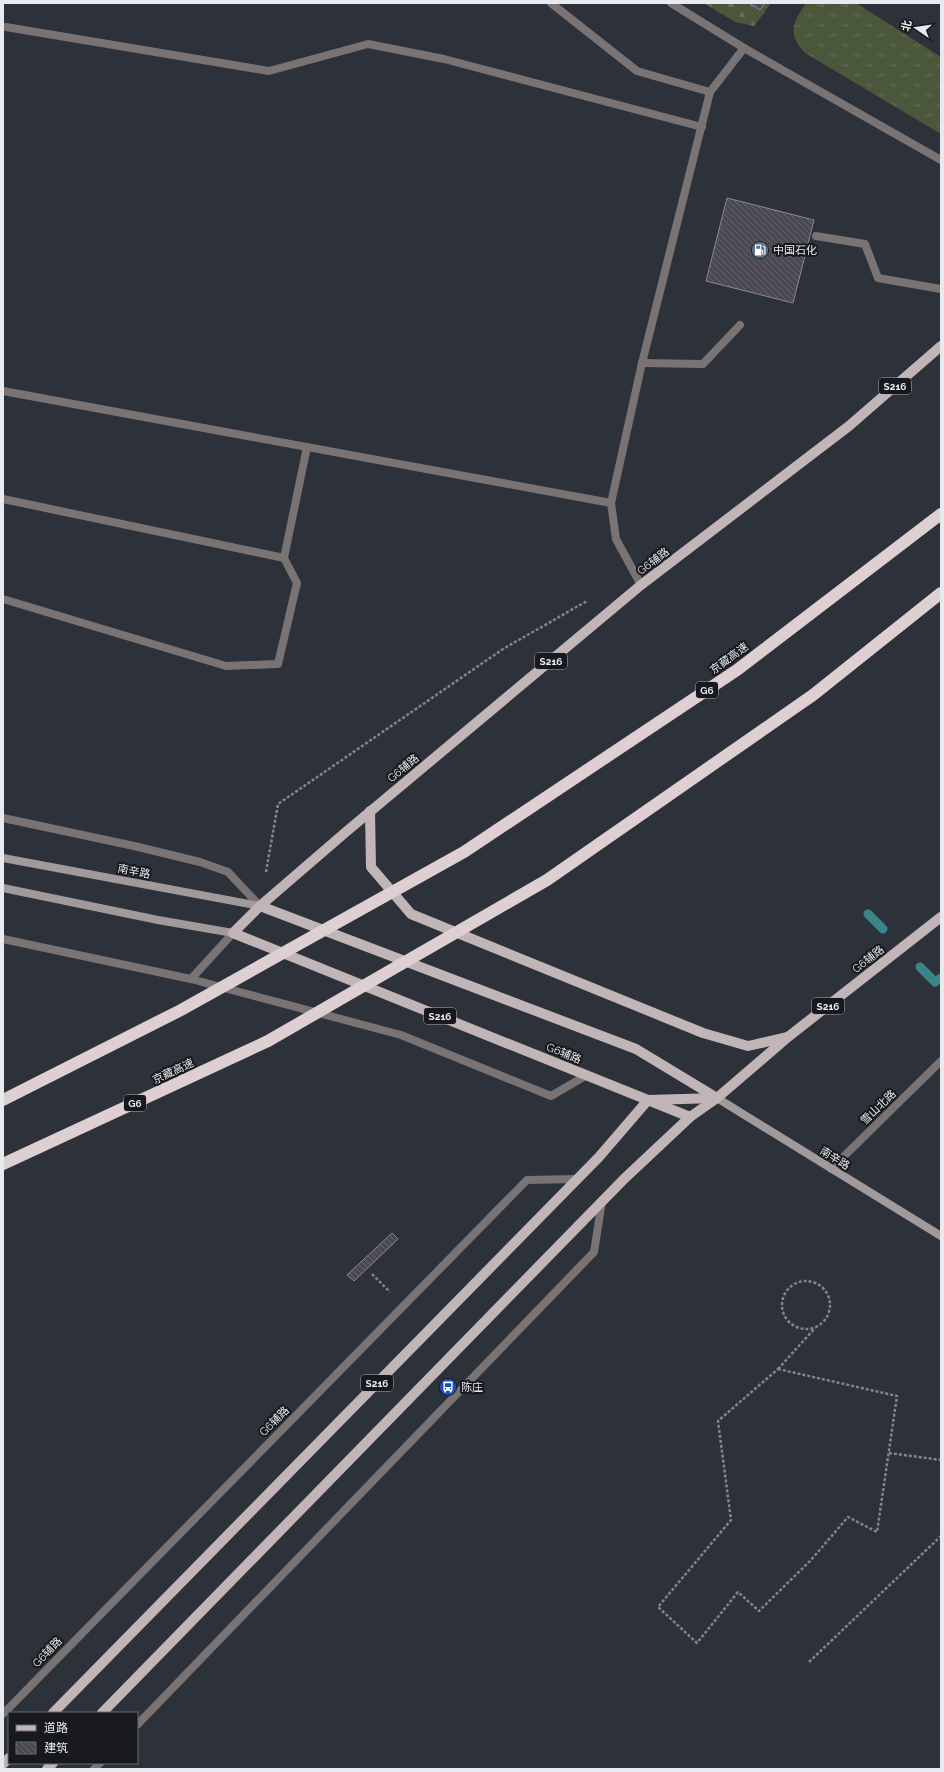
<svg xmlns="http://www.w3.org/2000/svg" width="944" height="1772" font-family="Raleway,'Noto Sans SC',sans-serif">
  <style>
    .grass { fill: url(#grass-tufts) }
    .forest { fill: url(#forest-firs) }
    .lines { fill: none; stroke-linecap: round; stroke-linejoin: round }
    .stream { stroke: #3b8487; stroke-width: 9 }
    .building { fill: url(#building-back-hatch); stroke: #8a8893 }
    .path { stroke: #82868c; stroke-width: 2.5; stroke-dasharray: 3 2; stroke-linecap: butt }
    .service { stroke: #797374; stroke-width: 8 }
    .minor { stroke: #797374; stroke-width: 8 }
    .tertiary { stroke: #797374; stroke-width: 8 }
    .secondary { stroke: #a1999a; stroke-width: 8 }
    .primary { stroke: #c1b5b7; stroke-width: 10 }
    .motorway { stroke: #ddcfd2; stroke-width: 12 }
    .labels { text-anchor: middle; stroke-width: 4; stroke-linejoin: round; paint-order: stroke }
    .shield { fill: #17191c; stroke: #a9abb0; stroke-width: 1 }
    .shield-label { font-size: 10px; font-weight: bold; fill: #e7eaef }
    .poi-label { font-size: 11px; fill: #e7eaef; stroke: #17191c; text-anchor: start }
    .street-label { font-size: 11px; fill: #e7eaef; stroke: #17191c }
  </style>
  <defs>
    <pattern id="grass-tufts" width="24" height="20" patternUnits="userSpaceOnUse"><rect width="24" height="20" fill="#4b573b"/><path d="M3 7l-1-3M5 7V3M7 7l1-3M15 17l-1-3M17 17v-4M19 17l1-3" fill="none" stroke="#656f58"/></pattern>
    <pattern id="forest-firs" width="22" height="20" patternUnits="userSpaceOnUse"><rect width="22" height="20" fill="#4b573b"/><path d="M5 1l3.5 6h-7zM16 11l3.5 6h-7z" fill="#656f58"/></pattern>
    <pattern id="building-back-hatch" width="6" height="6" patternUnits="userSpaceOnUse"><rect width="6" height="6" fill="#4a4852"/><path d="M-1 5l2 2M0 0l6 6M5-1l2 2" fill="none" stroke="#64636b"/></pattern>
  </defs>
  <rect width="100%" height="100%" fill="#2d3139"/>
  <path class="grass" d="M806,3H856L941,57V134L805,53C787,33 792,24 806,3Z"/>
  <path class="forest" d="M704,3H771L754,26L735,22Z"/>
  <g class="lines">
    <g class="stream">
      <path d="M868,914L883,929"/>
      <path d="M920,967L935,982L941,978"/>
    </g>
  </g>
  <g class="building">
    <path d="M749,3H765L760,10Z"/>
    <path d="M727,198L814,220L793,303L706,281Z"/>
    <path d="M392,1233L398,1239L354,1281L347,1275Z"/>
  </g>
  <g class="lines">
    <g class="path">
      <path d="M266,872L278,804L503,649L587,601"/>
      <path d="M372,1274L390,1292"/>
      <circle cx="806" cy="1305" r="24"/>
      <path d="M778,1369L897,1396L877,1532L848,1517L811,1560L759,1611L738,1592L697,1643L658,1607L731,1520L718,1421Z"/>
      <path d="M778,1369L815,1328"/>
      <path d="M889,1453L941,1460"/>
      <path d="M809,1662L941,1536"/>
    </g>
    <g class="service">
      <path d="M6,27L269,71L368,44L444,59L702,127"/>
      <path d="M816,236L865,244L878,278L941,289"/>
      <path d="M642,363L703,364L740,325"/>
      <path d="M3,499L284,558"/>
    </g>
    <g class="minor">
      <path d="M551,3L637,71L710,92"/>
      <path d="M671,3L744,48L941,160"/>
      <path d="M3,391L611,503"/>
      <path d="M641,585L616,539L611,503L642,363L710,92L744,48"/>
      <path d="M3,599L226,666L278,664L297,583L284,558L307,447"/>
      <path d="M3,818L134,846L200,862L228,872L260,906"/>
      <path d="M3,939L191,979L401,1035L551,1096L587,1075"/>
      <path d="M191,979L233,933"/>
    </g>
    <g class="tertiary">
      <path d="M831,1169L941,1061"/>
      <path d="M3,1714L527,1180L577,1179"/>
      <path d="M137,1725L594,1252L602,1201"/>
      <path d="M94,1769L100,1763"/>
    </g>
    <g class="secondary">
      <path d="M3,858L260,906"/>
      <path d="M3,888L158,920L233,933"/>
      <path d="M717,1098L941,1236"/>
    </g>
    <g class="primary">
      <path d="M370,811L371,867L411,914L703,1033L748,1046L787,1037"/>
      <path d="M260,906L636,1049L717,1098"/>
      <path d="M690,1117L233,933L260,906L347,831L641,585L849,426L941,346"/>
      <path d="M53,1713L599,1157L648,1100L717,1098"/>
      <path d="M102,1713L624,1179L690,1117L717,1098L788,1037L941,917"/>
      <path d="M3,1764L9,1758"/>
      <path d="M47,1769L53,1763"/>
    </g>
    <g class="motorway">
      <path d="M3,1100L181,1010L464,852L737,670L941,514"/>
      <path d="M3,1164L268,1041L547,880L813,695L941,593"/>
    </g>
  </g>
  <defs>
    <symbol id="fuel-disc" viewBox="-11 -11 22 22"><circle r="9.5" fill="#5c6f8a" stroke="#17191c"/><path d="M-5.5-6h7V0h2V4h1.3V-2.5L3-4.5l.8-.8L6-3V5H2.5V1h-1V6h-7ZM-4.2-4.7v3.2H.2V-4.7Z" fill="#fff"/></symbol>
    <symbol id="bus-disc" viewBox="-11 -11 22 22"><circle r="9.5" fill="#1a4fb4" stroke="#17191c"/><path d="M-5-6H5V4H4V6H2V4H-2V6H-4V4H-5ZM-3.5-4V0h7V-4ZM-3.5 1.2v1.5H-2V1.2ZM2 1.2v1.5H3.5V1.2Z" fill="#fff"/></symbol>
  </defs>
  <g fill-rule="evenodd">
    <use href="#fuel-disc" x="750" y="240" width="20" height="20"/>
    <use href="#bus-disc" x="438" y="1377" width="20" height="20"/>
  </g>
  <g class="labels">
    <g class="shield">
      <rect x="879" y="378" width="32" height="16" rx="3"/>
      <rect x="535" y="653" width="32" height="16" rx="3"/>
      <rect x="696" y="682" width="22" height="16" rx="3"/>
      <rect x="812" y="998" width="32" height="16" rx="3"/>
      <rect x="424" y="1008" width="32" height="16" rx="3"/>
      <rect x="124" y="1095" width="22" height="16" rx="3"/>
      <rect x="361" y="1375" width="32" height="16" rx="3"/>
    </g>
    <g class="shield-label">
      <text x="895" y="390">S216</text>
      <text x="551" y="665">S216</text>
      <text x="707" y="694">G6</text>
      <text x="828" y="1010">S216</text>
      <text x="440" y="1020">S216</text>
      <text x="135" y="1107">G6</text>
      <text x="377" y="1387">S216</text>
    </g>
    <g class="poi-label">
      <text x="773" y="254">中国石化</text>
      <text x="461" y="1391">陈庄</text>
    </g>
    <g class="street-label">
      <text transform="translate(653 561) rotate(-37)" y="4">G6辅路</text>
      <text transform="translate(729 658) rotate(-36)" y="4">京藏高速</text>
      <text transform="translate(403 768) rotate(-40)" y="4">G6辅路</text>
      <text transform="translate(134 871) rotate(11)" y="4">南辛路</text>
      <text transform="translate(868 959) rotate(-38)" y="4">G6辅路</text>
      <text transform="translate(564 1053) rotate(22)" y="4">G6辅路</text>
      <text transform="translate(173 1071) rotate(-25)" y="4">京藏高速</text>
      <text transform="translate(878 1107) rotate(-44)" y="4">雪山北路</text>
      <text transform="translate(835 1158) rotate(32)" y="4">南辛路</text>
      <text transform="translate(274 1421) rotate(-45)" y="4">G6辅路</text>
      <text transform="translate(47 1652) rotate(-46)" y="4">G6辅路</text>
    </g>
  </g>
  <rect width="944" height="1772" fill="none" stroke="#e7eaef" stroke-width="8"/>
  <rect x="8" y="1712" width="130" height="52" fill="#17191c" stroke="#6a6d70"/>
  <rect x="16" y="1725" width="20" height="6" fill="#c1b5b7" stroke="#6a6d70"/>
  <text x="44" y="1732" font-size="12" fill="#e7eaef">道路</text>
  <rect x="16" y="1742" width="20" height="12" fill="url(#building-back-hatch)" stroke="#6a6d70"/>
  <text x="44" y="1752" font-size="12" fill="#e7eaef">建筑</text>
  <g transform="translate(916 28) rotate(283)" stroke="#17191c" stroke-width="3" paint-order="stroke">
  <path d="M0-3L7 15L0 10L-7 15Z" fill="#e7eaef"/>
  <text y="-6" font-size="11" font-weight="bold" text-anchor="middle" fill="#e7eaef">北</text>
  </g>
</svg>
